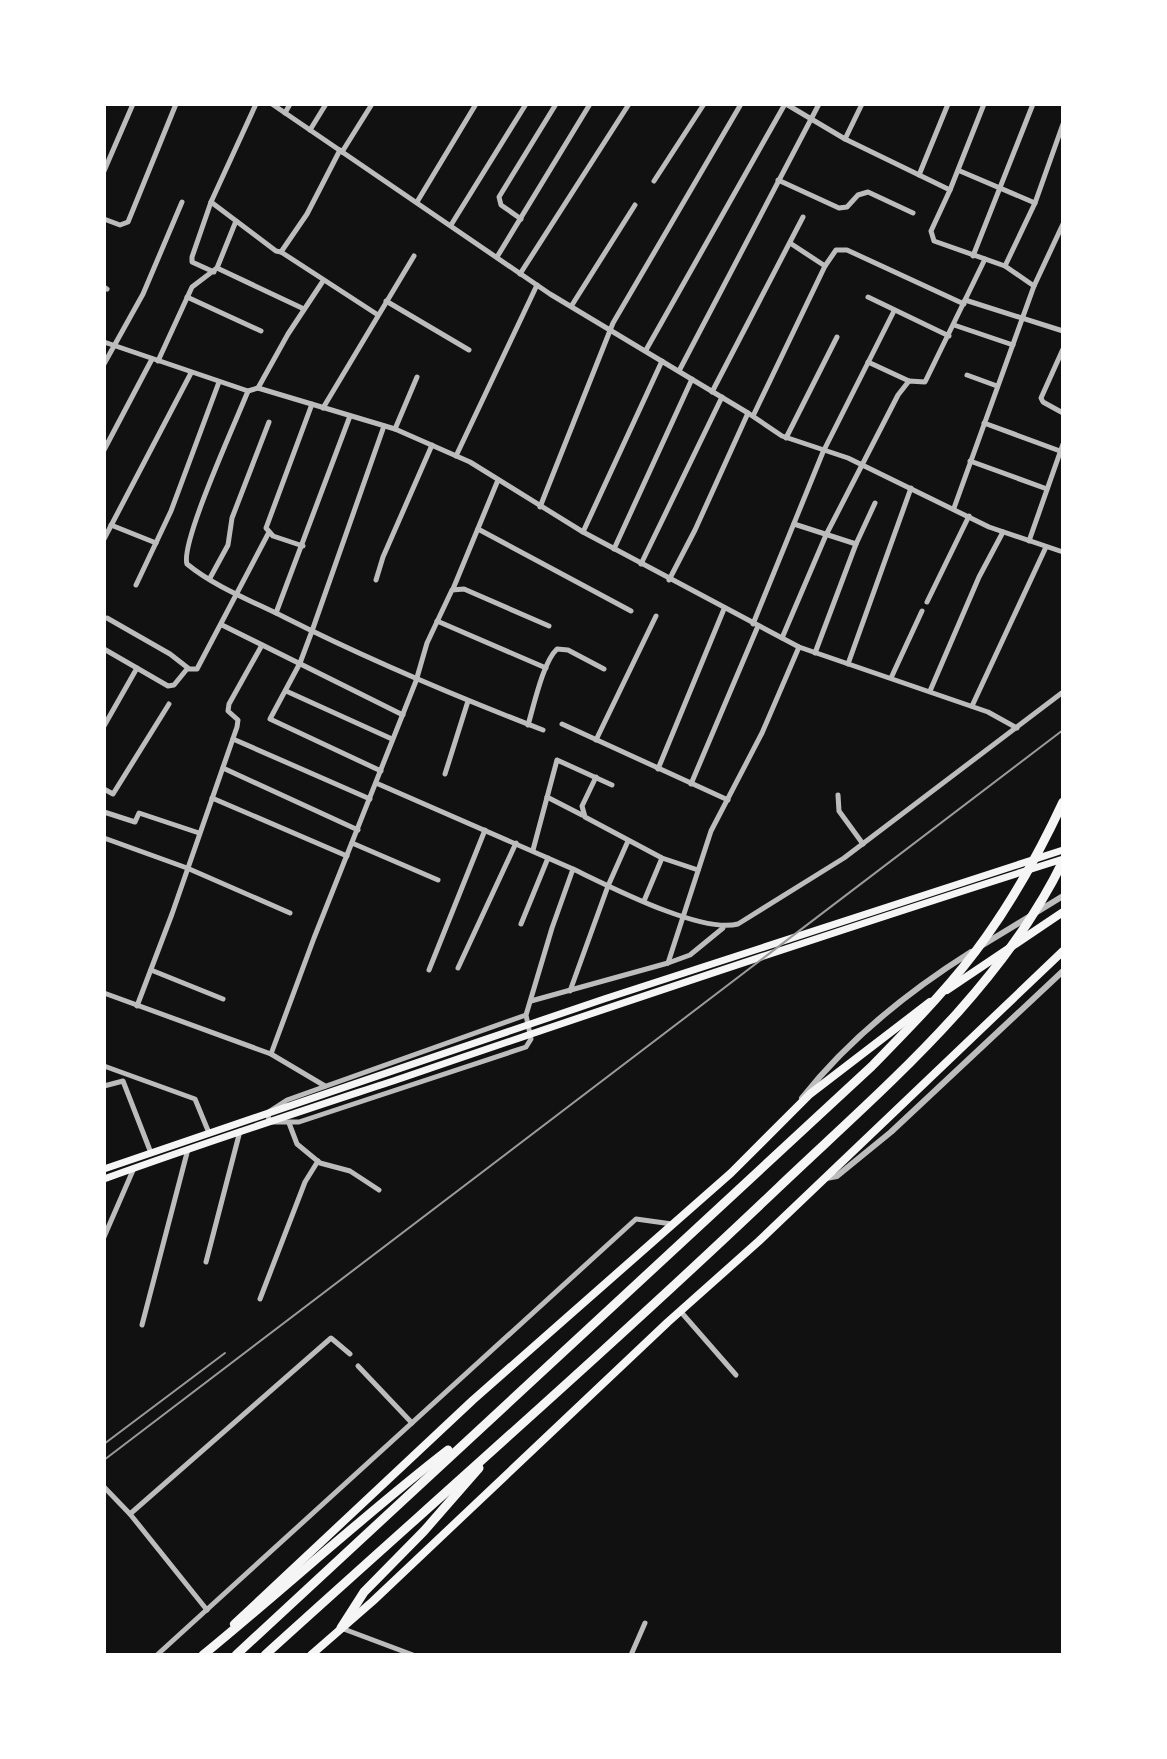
<svg xmlns="http://www.w3.org/2000/svg" width="1167" height="1759" font-family="'Fira Sans Condensed',sans-serif">
  <style>
    .lines { fill: none; stroke-linecap: round; stroke-linejoin: round }
    .minor { stroke: #bcbcbc; stroke-width: 5 }
    .tertiary { stroke: #bcbcbc; stroke-width: 6 }
    .secondary { stroke: #f5f5f5; stroke-width: 7 }
    .trunk { stroke: #f5f5f5; stroke-width: 8 }
    .motorway { stroke: #f5f5f5; stroke-width: 9 }
    .rail { stroke: #9a9a9a; stroke-width: 2 }
  </style>
  <rect width="100%" height="100%" fill="#111"/>
  <g class="lines">
    <g class="minor">
      <path d="M272,104L550,294L748,413L782,436L848,458L989,527L1063,552"/>
      <path d="M786,104L845,139L950,190L931,231L934,241L1005,266L1034,286L954,508"/>
      <path d="M285,113L290,104"/>
      <path d="M310,130L326,104"/>
      <path d="M845,139L862,104"/>
      <path d="M342,152L372,104"/>
      <path d="M104,171L133,104"/>
      <path d="M960,171L1035,203"/>
      <path d="M919,175L948,104"/>
      <path d="M778,180L839,208L847,207L858,195L868,192L913,213"/>
      <path d="M654,181L704,104"/>
      <path d="M950,190L984,104"/>
      <path d="M211,202L276,251L281,252L307,214L340,150"/>
      <path d="M417,202L476,104"/>
      <path d="M104,219L120,225L128,222L176,104"/>
      <path d="M521,219L501,205L499,197L556,104"/>
      <path d="M451,225L526,104"/>
      <path d="M790,243L825,266"/>
      <path d="M281,252L378,315"/>
      <path d="M973,256L1033,104"/>
      <path d="M497,257L590,104"/>
      <path d="M1005,266L1035,203L1063,124"/>
      <path d="M217,268L304,309"/>
      <path d="M214,272L192,262V257L211,202L256,104"/>
      <path d="M520,274L629,104"/>
      <path d="M1034,286L1063,224"/>
      <path d="M104,287L107,289"/>
      <path d="M187,297L261,331"/>
      <path d="M868,297L949,336"/>
      <path d="M965,300L1063,331"/>
      <path d="M386,301L469,350"/>
      <path d="M572,305L635,205"/>
      <path d="M954,325L1013,345"/>
      <path d="M104,342L248,391L258,388L395,429L470,462L583,532L799,647L988,712L1017,728"/>
      <path d="M1063,349L1041,398L1043,402L1063,413"/>
      <path d="M646,350L785,104"/>
      <path d="M158,361L192,287L217,268L236,221"/>
      <path d="M868,362L909,381"/>
      <path d="M104,364L143,294L182,202"/>
      <path d="M679,371L819,104"/>
      <path d="M967,375L997,386"/>
      <path d="M258,388L288,334L323,281"/>
      <path d="M248,391C237,419 180,543 187,564C215,587 252,601 284,617C369,660 455,696 543,730"/>
      <path d="M712,392L803,217"/>
      <path d="M323,408L414,256"/>
      <path d="M753,416L825,266L836,250H847L964,304"/>
      <path d="M984,423L1060,451"/>
      <path d="M395,429L417,377"/>
      <path d="M786,438L837,337"/>
      <path d="M104,450L152,359"/>
      <path d="M456,456L537,285"/>
      <path d="M970,461L1047,489"/>
      <path d="M540,507L613,323L741,104"/>
      <path d="M794,524L856,544L875,503"/>
      <path d="M111,525L156,543"/>
      <path d="M478,529L631,611"/>
      <path d="M583,532L662,361"/>
      <path d="M104,539L191,373"/>
      <path d="M1029,541L1063,444"/>
      <path d="M303,546L273,536L266,528L312,404"/>
      <path d="M614,549L692,379"/>
      <path d="M641,564L722,397"/>
      <path d="M210,578L228,545L232,518L269,422"/>
      <path d="M376,580L383,557L432,445"/>
      <path d="M669,580L695,530L748,413"/>
      <path d="M136,585L171,511L219,382"/>
      <path d="M453,589L498,480"/>
      <path d="M927,602L969,516"/>
      <path d="M276,613L350,416"/>
      <path d="M107,618L170,654L188,668"/>
      <path d="M437,621L546,668"/>
      <path d="M753,624L823,452L894,311"/>
      <path d="M222,625L403,715"/>
      <path d="M782,638L826,535L898,395L909,381L925,382L985,259"/>
      <path d="M104,649L168,686L174,685L187,669H197L268,534"/>
      <path d="M815,653L856,544"/>
      <path d="M848,664L911,488"/>
      <path d="M891,678L922,611"/>
      <path d="M286,691L392,739"/>
      <path d="M930,691L979,577L1003,532"/>
      <path d="M972,706L1046,547"/>
      <path d="M562,724L728,800"/>
      <path d="M528,725C534,705 543,662 557,649L568,650L604,669"/>
      <path d="M104,726L137,668"/>
      <path d="M233,739L370,799"/>
      <path d="M596,740L656,616"/>
      <path d="M223,768L358,830"/>
      <path d="M658,769L724,609"/>
      <path d="M381,771L270,719L300,663L312,631L384,426"/>
      <path d="M445,774L468,701"/>
      <path d="M596,777L582,806L585,817L662,858L698,870"/>
      <path d="M376,783L573,869"/>
      <path d="M691,784L758,626"/>
      <path d="M104,789L113,794L169,704"/>
      <path d="M838,795L839,811L863,844"/>
      <path d="M547,797L582,815"/>
      <path d="M212,798L347,856"/>
      <path d="M104,812L135,822L139,813L199,833"/>
      <path d="M104,838L187,868L290,913"/>
      <path d="M352,843L438,880"/>
      <path d="M533,850L557,760L612,785"/>
      <path d="M644,901L662,858"/>
      <path d="M521,924L548,858"/>
      <path d="M668,963L711,831L762,733L799,647"/>
      <path d="M458,968L516,843"/>
      <path d="M151,970L223,999"/>
      <path d="M429,970L485,830"/>
      <path d="M570,991L608,886L628,841"/>
      <path d="M104,993L271,1054L325,1086"/>
      <path d="M531,1001L668,963L690,955L723,928"/>
      <path d="M137,1006L172,914L237,727L238,720L228,711L229,704L262,645"/>
      <path d="M526,1015L531,1039L526,1047L299,1122H270L267,1113L287,1100L526,1015L552,928L573,869C609,886 701,934 738,924L844,858L1063,692"/>
      <path d="M271,1054L314,938L416,681L427,643L452,590L464,589L549,626"/>
      <path d="M104,1066L195,1099L209,1133"/>
      <path d="M104,1086L123,1081L151,1153"/>
      <path d="M289,1123L297,1144L320,1163L350,1171L379,1190"/>
      <path d="M104,1237L134,1168"/>
      <path d="M206,1262L240,1131"/>
      <path d="M260,1299L305,1182L318,1161"/>
      <path d="M681,1312L736,1375"/>
      <path d="M142,1325L188,1149"/>
      <path d="M358,1366L412,1423"/>
      <path d="M104,1487L130,1514"/>
      <path d="M207,1610L130,1514L331,1338L350,1354"/>
      <path d="M341,1628L413,1655"/>
      <path d="M157,1655L636,1219L672,1224"/>
      <path d="M631,1655L645,1623"/>
    </g>
    <g class="tertiary">
      <path d="M981,946L1063,896"/>
      <path d="M802,1098C848,1040 909,991 971,952"/>
      <path d="M826,1178L837,1176L891,1132L1063,971"/>
    </g>
    <g class="secondary">
      <path d="M104,1169L604,999L1063,850"/>
      <path d="M104,1179C203,1143 302,1111 402,1078C621,1003 842,929 1063,859"/>
    </g>
    <g class="trunk">
      <path d="M947,990L1063,912"/>
      <path d="M234,1624L473,1400L731,1173L810,1094L930,1002"/>
      <path d="M311,1655L373,1601L668,1322L759,1241L1063,951"/>
    </g>
    <g class="motorway">
      <path d="M341,1628L364,1592L424,1531L479,1468"/>
      <path d="M203,1655C286,1587 364,1515 448,1450"/>
      <path d="M236,1655L871,1067C911,1026 953,984 986,937C1016,895 1041,849 1063,802"/>
      <path d="M265,1655C436,1500 611,1347 779,1187C882,1089 1000,991 1063,861"/>
    </g>
    <g class="rail">
      <path d="M104,1444L225,1353"/>
      <path d="M104,1460L1063,730"/>
    </g>
  </g>
  <rect width="1167" height="1759" fill="none" stroke="#ffffff" stroke-width="212"/>
</svg>
